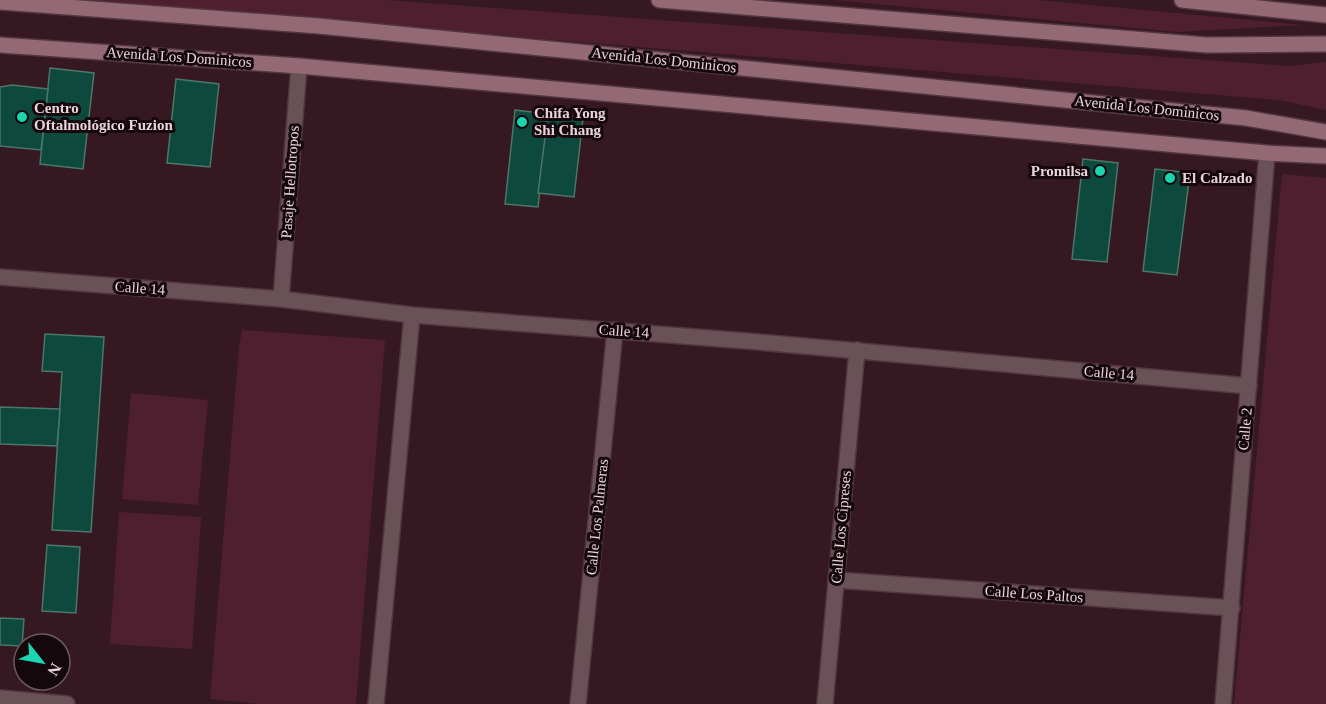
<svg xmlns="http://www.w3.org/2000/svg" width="1326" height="704" font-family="'Times New Roman',serif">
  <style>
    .green { fill: #4e202f }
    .building { fill: #0d493c; stroke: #4e756a; stroke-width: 1.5 }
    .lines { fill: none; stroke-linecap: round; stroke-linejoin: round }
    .street-casing { stroke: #52363e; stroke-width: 18 }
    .secondary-casing { stroke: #52363e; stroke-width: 18 }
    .street { stroke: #6a5057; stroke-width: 15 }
    .secondary { stroke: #926974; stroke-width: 15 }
    .poi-dot { fill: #1bd5b1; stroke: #15080c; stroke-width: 2 }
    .labels { text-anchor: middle; stroke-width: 6; stroke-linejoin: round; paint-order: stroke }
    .street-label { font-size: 15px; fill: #e9d4d9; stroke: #15080c }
    .poi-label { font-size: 15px; font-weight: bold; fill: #e9d4d9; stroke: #15080c; text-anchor: start }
  </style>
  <rect width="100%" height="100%" fill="#351821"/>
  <g class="green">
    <path d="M76,0H386L1290,66L1326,62V110L1279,100Z"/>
    <path d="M833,0H1038L1303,25L1176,32Z"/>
    <path d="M1282,174L1326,178V704H1234Z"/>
    <path d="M242,330L385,340L356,704H259L210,699L239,347Z"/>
    <path d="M131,393L208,400L198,505L122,499Z"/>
    <path d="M119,512L201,517L192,649L110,644Z"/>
  </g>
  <g class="building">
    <path d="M50,68L94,73L83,169L40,164Z"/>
    <path d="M176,79L219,84L210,167L167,163Z"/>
    <path d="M12,85L48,89L41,150L0,146V87Z"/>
    <path d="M515,110L548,114L538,207L505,204Z"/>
    <path d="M548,114L583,118L574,197L538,193Z"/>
    <path d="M1083,159L1118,163L1107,262L1072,259Z"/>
    <path d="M1155,169L1190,173L1177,275L1143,271Z"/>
    <path d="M45,334L104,337L91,532L52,530L62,372L42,371Z"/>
    <path d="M0,407L60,409L57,446L0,444Z"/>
    <path d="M47,545L80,547L76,613L42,611Z"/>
    <path d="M0,618L24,619L22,646L0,645Z"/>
  </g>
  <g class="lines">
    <defs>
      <g id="street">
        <path d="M0,277L281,299L412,315L747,341L1249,386"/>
        <path d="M281,299L299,66"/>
        <path d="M836,580L1232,608"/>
        <path d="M0,698L67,704"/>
        <path d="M376,704L412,315"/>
        <path d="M578,704L615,330"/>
        <path d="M825,704L857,350"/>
        <path d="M1223,704L1267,153"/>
      </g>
      <g id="secondary">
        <path d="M659,0L1207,45L1326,44"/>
        <path d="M1182,0L1326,15"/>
        <path d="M0,2L319,26L1246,118L1326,132"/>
        <path d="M0,45L299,66L1267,153L1326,156"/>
      </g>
    </defs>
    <use href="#street" class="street-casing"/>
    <use href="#secondary" class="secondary-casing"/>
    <use href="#street" class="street"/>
    <use href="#secondary" class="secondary"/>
  </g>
  <g class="poi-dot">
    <circle cx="22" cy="117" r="6"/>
    <circle cx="522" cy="122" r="6"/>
    <circle cx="1100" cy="171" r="6"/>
    <circle cx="1170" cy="178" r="6"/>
  </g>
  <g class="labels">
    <g class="street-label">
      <text transform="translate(179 57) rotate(4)" y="5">Avenida Los Dominicos</text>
      <text transform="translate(664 60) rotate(6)" y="5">Avenida Los Dominicos</text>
      <text transform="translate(1147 108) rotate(6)" y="5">Avenida Los Dominicos</text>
      <text transform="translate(290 182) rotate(-86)" y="5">Pasaje Hellotropos</text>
      <text transform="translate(140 288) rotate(4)" y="5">Calle 14</text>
      <text transform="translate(624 331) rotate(4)" y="5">Calle 14</text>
      <text transform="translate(1109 373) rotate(5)" y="5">Calle 14</text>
      <text transform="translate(1245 429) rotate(-85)" y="5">Calle 2</text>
      <text transform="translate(597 517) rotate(-84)" y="5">Calle Los Palmeras</text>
      <text transform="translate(841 527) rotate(-85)" y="5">Calle Los Cipreses</text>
      <text transform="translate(1034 594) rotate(4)" y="5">Calle Los Paltos</text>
    </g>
    <g class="poi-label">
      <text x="34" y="113">Centro<tspan x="34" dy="17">Oftalmológico Fuzion</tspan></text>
      <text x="534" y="118">Chifa Yong<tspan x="534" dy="17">Shi Chang</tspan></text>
      <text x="1088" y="176" text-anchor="end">Promilsa</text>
      <text x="1182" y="183">El Calzado</text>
    </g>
  </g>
  <g transform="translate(42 662) rotate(121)"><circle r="28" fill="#15080c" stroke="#6a5a5e" stroke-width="1.5"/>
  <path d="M0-4.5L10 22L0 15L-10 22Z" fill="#1bd5b1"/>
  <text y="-9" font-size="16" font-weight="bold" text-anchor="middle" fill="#e9d4d9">N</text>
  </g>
</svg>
